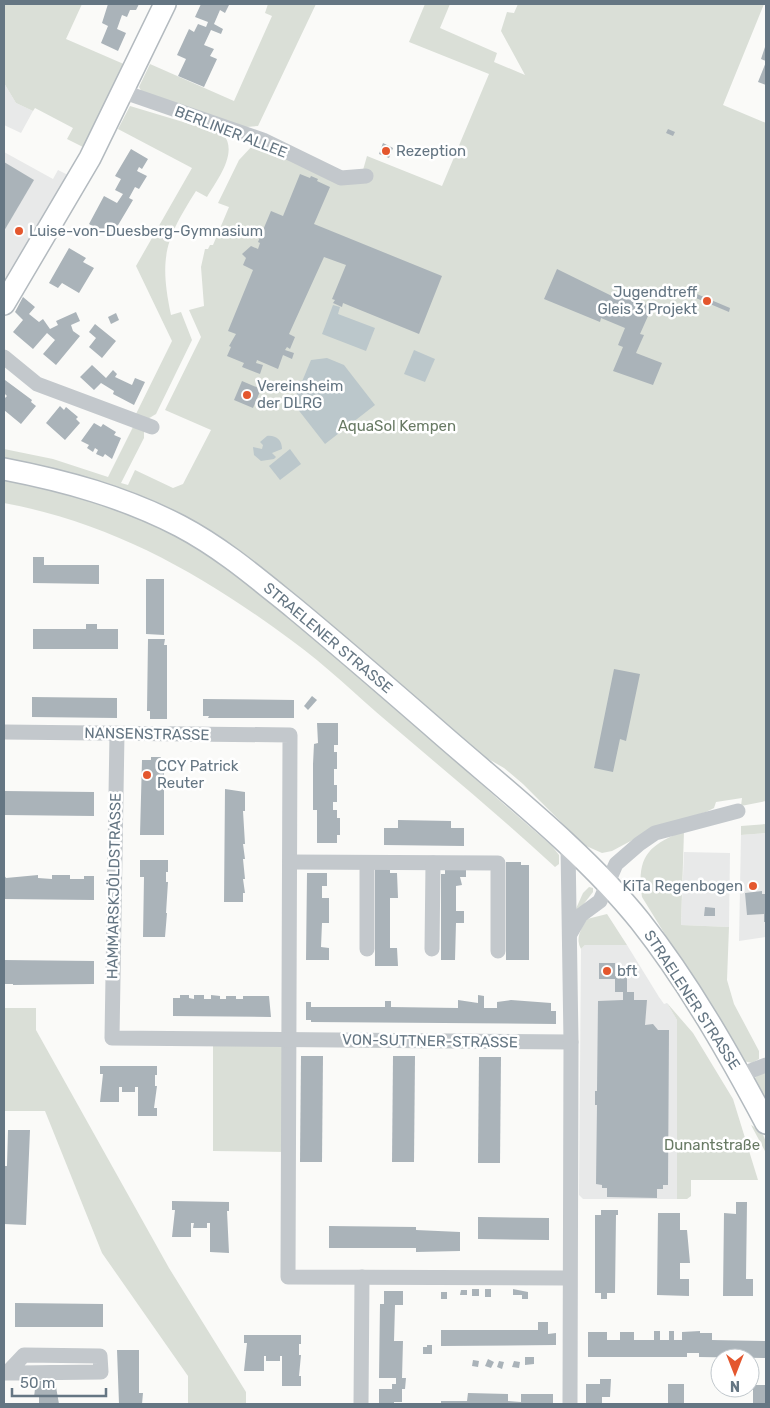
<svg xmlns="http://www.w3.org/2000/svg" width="770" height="1408" font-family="Rubik,sans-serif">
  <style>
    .built { fill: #e8e9e9 }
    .green { fill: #dadfd7 }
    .water { fill: #bbc7cb }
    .building { fill: #aab3b9 }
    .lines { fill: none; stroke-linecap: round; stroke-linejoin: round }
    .secondary-casing { stroke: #b3babf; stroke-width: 24 }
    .street { stroke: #c3c8cc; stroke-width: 15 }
    .secondary { stroke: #fff; stroke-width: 21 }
    .poi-dot { fill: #e4572e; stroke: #fff; stroke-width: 2 }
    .labels { text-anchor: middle; stroke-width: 5; stroke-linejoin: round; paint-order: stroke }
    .street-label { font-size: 15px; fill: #657683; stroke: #fff }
    .poi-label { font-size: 15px; fill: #657683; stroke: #fff; text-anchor: start }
    .park-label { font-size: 15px; fill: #687a64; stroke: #fff }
  </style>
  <rect width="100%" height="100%" fill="#fafaf8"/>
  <g class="built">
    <path d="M4,83L16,103L33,111L21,133L4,125Z"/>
    <path d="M4,152L53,179L58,170L68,175L4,282Z"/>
    <path d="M766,833V937L739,941L741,835Z"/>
    <path d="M684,852L730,853L729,927L681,925Z"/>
    <path d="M585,945H627L659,997L664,1004L667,1003L677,1020V1199H583L579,1195L581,949Z"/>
  </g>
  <g class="green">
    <path d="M4,4H82L66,39L126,65L83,147L67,139L73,128L35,108L33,111L16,103L4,83Z"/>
    <path d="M268,4H316L258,126L246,127L143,94L139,87L150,64L234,101L272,16L265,13Z"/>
    <path d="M425,4H450L440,28L497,53L494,62L525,75L501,31L507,12L514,13L518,4H764L723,105L766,123V801L741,806L742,798L716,802L714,808L706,812L655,828L612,851L602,853L584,845L523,784L504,768L478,753L265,575L41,466L4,458V449L53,459L108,477L134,425L144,430V438L121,483L128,485L135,470L173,488L183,484L211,430L165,410L201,337L189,310L204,306L201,267L205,249H208L210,245H213L229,207L218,203L239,160L254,144L344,183L363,170L367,156L442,186L489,74L409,42Z"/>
    <path d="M130,106L223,134C239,152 217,180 207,197L196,191C165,240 159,257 171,315L181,312L192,340L156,414L146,420L135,416L172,341L136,266L192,168L118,129Z"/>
    <path d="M4,480L65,490L163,526L226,565L369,681L498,799L552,846L559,855V864L555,867C501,817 445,771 389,723C357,696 326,665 291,640C203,575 113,523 4,503Z"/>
    <path d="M766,824V833L741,835V826Z"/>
    <path d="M684,831L681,925L729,927L727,980L734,1004L759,1051V1059L752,1063L743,1061L642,897C636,856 649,845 684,831Z"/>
    <path d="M589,887L593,888V892L576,914L574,913L583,893Z"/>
    <path d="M607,914L627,945H585L581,949C575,938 581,929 587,919Z"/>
    <path d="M667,1003L693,1033L733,1099L758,1180H691V1196L687,1199H677V1020Z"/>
    <path d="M4,1008H36V1030L169,1268L246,1392V1404H188V1376L102,1253L45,1111H4Z"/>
    <path d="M213,1044H283L286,1152L213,1151Z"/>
    <path d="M764,1068L766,1071V1107L753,1080Z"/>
    <path d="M751,1125C765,1133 766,1138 766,1153Z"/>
  </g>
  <g class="water">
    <path d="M333,305L340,307L338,314L375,328L366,351L322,334Z"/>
    <path d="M414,350L435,359L425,382L404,374Z"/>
    <path d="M327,358L344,365L375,405L325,444L293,403L311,360Z"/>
    <path d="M267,436C276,435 282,440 282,449L272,453L276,457L274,459L261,461L254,455L253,447L262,449L263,445L260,442Z"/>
    <path d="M290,449L301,464L280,480L269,466Z"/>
  </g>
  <g class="building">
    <path d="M108,4H139L136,10H130L127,17L122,15L117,29L126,33L118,51L101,43L108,26L102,23Z"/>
    <path d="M201,4L229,5L225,13L220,10L214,24L223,29L221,34L211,30L204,45L214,49L210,56L217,59L204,87L178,76L186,59L177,55L189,29L194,32L198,24L206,27L208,22L195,17Z"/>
    <path d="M766,44V61L761,59Z"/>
    <path d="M766,62V85L758,82Z"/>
    <path d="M668,129L675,132L673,136L666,133Z"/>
    <path d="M383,143L393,148L389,158L379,154Z"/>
    <path d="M131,149L148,159L142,169L139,167L137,171L147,176L139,189L135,187L129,198L133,200L111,237L89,224L104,196L117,203L123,194L115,190L121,179L115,176Z"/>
    <path d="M4,162L34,180L4,231Z"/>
    <path d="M300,174L310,178L311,176L318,179L317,181L330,187L314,224L442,276L419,334L343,303L342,307L333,303L335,300L332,299L346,265L324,257L289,334L295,337L290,349L287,347L285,350L294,353L292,359L283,355L278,369L257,360L256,363L263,365L260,374L242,367L244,363L227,356L231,347L229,346L236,334L228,331L253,270L243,265L246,258L242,254L251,246L258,249L260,243L258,242L271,211L283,216Z"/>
    <path d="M69,248L86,258L83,262L94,268L79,293L62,283L58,288L49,283Z"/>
    <path d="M557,269L618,299L620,294L652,307L640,334L644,335L636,353L662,363L653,385L613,371L623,347L618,345L625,328L601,318L600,322L544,299Z"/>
    <path d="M685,289L730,308L729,312L684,293Z"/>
    <path d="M23,297L35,307L29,314L39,322L43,319L50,329L58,325L56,321L76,312L80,321L71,325L73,331L80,336L56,365L43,354L55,340L47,333L33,349L13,332L23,320L15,312Z"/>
    <path d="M116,313L119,320L111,324L108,317Z"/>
    <path d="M95,324L116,341L102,358L89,347L96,338L89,332Z"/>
    <path d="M92,365L106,378L113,370L117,374L115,377L132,385L135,378L145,382L134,405L113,394L114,391L101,383L94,390L80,377Z"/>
    <path d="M5,380L32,400L31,402L36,406L21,424L4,410V399L7,396L4,393Z"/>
    <path d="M242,381L261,389L253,408L234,400Z"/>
    <path d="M60,406L64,410L66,407L78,417L76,419L80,423L65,440L46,423Z"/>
    <path d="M94,423L101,427L103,424L116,432L114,435L121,438L112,459L105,454L103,457L96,454L98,450L95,448L93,452L87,448L89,445L81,441Z"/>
    <path d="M33,557H44V565H99V584L33,583Z"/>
    <path d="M146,579H164V635L146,634Z"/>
    <path d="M86,624H97V629H118V649H33V629H86Z"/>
    <path d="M148,639H165L164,645H167V719H150V711H147Z"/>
    <path d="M614,669L640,674L626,741L620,739L613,772L594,768Z"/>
    <path d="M312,696L317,700L308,710L304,706Z"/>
    <path d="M32,697L117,698V718L32,717Z"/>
    <path d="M203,699L294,700V718H208L209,716H203Z"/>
    <path d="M317,723H338V745H334V752H337V769H334V785H337V802H333V810H337V818H340V835H337V843H317V810H313V764L314,744L318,743Z"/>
    <path d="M151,757H161V769H164V835H140L142,760H151Z"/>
    <path d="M225,789L245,792V811H243L245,844H243L245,859H243L245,879H243L245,893H243V902H224Z"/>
    <path d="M4,791L94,792V816L4,815Z"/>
    <path d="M398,820L451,821V828H464V846L384,845V828H398Z"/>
    <path d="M140,860H168V872H166V882H168L166,913H167L165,937H143L144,877H140Z"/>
    <path d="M506,862H521V865H529V960H506Z"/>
    <path d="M375,868H390V873H397L398,898H390V948H397L398,966H375Z"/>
    <path d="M445,868H466V877H460L462,885L456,886V911H464V923H456L455,960H441V874H445Z"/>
    <path d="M307,873H327V886H322V898H329V923H322L321,947L329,948V960H306Z"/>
    <path d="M4,875L6,878L38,875V878L52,879V875H70V879H84V876H94V900L4,899Z"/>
    <path d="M762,891V894H766V922H764V914L747,915L745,893Z"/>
    <path d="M705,907L715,908V916H704Z"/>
    <path d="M4,960L94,961V984L13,985V984H4Z"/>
    <path d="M599,963H615V976H627V992H634V1000H647L645,1025L653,1024L658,1030H669L668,1185H663V1189H657V1198L607,1197V1188H602V1185L596,1184L597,1105H595V1091H597L598,1001L623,1000V992H615V979H599Z"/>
    <path d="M180,995H189V998L194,999V995H204V999H211V995L220,996V999H226V996H236V999H243V996H269L271,1017L173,1016V998H180Z"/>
    <path d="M478,995L484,996V1008H497V1002L511,1000L551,1003V1011H556V1024L311,1022V1020H306V1002H311V1007H385V1001H391V1007L458,1008V1000L478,1003Z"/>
    <path d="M301,1056H323L322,1162H300Z"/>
    <path d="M393,1056H415L414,1162H392Z"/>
    <path d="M479,1057H501L500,1163H478Z"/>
    <path d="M100,1066H157V1075H155V1086H157L154,1108H157V1116H138V1087H135V1092H122V1087H119V1102H100L103,1074H100Z"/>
    <path d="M8,1130H30L26,1225L4,1224V1166H7Z"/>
    <path d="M172,1201L229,1202V1211H227L229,1253L210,1252V1223H207V1228H193L194,1223H191V1237H172L175,1210H172Z"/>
    <path d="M736,1202H747L746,1279H753V1296H723L724,1213L736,1214Z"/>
    <path d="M601,1210H618V1215H616L615,1293H607V1299H601V1293H595V1215H601Z"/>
    <path d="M658,1213H680V1230H687L690,1263H680V1279H689V1296L657,1295Z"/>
    <path d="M478,1217L549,1218V1240L478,1239Z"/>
    <path d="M329,1226L416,1227V1230L460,1232V1251L416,1252V1248H329Z"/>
    <rect x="472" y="1289" width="7" height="7"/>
    <rect x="485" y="1289" width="6" height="8"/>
    <path d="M513,1289L528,1292V1299H522V1295H513Z"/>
    <path d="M461,1290H467V1295H460Z"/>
    <path d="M384,1291H403V1305H395L394,1341H403L402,1378H406L405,1389H402V1402H394V1404H379V1389H392V1384H396V1378H379L380,1304H384Z"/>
    <rect x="441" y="1292" width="6" height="7"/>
    <path d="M15,1303L103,1304V1327H15Z"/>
    <path d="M538,1322H548V1334L556,1333V1345L441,1346V1330H538Z"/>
    <path d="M654,1331H660V1340H669V1331H674V1340H682V1332L700,1331V1333H712V1340L766,1341V1358L699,1357V1353H687V1357H588V1332H607V1340H620V1332H634V1340H654Z"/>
    <path d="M244,1335H301V1344H299V1355H301L299,1376H301V1386H282V1356H280V1361H266V1356H264V1371H244L247,1343H244Z"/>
    <path d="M427,1345H432V1354H423V1347H427Z"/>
    <path d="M117,1350H139V1393H143L142,1404H119Z"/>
    <path d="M525,1357H534V1364L525,1365Z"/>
    <path d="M488,1359L494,1362L491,1368L485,1366Z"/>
    <path d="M473,1360L479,1361L478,1367L472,1366Z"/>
    <path d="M499,1361L504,1362L502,1369L497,1367Z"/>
    <path d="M514,1361L520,1362L519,1368L512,1367Z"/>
    <path d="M600,1379H611L610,1397H602V1404H586V1384H600Z"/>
    <path d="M36,1381H55L59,1404H39V1397H34Z"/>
    <rect x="668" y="1384" width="16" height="20"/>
    <rect x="753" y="1385" width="13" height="19"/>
    <path d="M468,1393L508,1394V1401L521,1402V1394H553V1404H441V1401H467Z"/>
  </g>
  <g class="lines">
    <defs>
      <g id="secondary">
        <path d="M4,304L90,158L165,4"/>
        <path d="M4,469C66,481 124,497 180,526C222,548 258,579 294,608C341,647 386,686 432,726C501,787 583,850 640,921C689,983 729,1054 766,1123"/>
      </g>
    </defs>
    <use href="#secondary" class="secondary-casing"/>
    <g class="street">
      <path d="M124,92L263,140L341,178L366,176"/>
      <path d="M4,357L37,384L152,427"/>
      <path d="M4,732L290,735L288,1277L568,1278"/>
      <path d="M117,734L112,1038L571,1042"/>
      <path d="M568,846L571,1042L570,1404"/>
      <path d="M290,862L498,863V951"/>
      <path d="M570,934L581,915L600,901L616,864L639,844L655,833L738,811"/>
      <path d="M367,949V863"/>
      <path d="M432,949L433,863"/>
      <path d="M740,1075L766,1065"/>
      <path d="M4,1373C36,1373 68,1372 101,1372L100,1356L24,1355L7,1373"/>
      <path d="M361,1404L362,1277"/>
    </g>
    <use href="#secondary" class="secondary"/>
  </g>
  <g class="poi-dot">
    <circle cx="386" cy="151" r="5"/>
    <circle cx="19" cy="231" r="5"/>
    <circle cx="707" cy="301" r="5"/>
    <circle cx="247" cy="395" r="5"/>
    <circle cx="147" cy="775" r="5"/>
    <circle cx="753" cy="886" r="5"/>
    <circle cx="607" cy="971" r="5"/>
  </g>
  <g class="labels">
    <g class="street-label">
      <text transform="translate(231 132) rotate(21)" y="5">BERLINER ALLEE</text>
      <text transform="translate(328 638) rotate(40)" y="5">STRAELENER STRASSE</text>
      <text transform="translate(147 734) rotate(1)" y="5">NANSENSTRASSE</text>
      <text transform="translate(114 886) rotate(-89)" y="5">HAMMARSKJÖLDSTRASSE</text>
      <text transform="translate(692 1000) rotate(57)" y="5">STRAELENER STRASSE</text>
      <text transform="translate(430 1041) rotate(1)" y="5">VON-SUTTNER-STRASSE</text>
    </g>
    <g class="poi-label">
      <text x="396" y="156">Rezeption</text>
      <text x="29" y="236">Luise-von-Duesberg-Gymnasium</text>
      <text x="697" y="297" text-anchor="end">Jugendtreff<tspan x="697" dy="17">Gleis 3 Projekt</tspan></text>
      <text x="257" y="391">Vereinsheim<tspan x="257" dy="17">der DLRG</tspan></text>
      <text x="157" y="771">CCY Patrick<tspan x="157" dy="17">Reuter</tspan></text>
      <text x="743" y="891" text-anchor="end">KiTa Regenbogen</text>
      <text x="617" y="976">bft</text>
    </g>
    <g class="park-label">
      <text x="397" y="431">AquaSol Kempen</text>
      <text x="712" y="1150">Dunantstraße</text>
    </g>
  </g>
  <rect width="770" height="1408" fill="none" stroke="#657683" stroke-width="10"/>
  <g transform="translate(735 1373) rotate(180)"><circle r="24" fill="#ffffff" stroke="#c1c8cd"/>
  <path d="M0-4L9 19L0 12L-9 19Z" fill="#e4572e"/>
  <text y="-8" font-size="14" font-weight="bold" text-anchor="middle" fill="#657683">N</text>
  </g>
  <path d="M12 1388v8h94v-8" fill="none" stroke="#657683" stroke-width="2.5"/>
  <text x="20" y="1388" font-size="15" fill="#657683" stroke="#ffffff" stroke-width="4" paint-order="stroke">50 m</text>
</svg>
